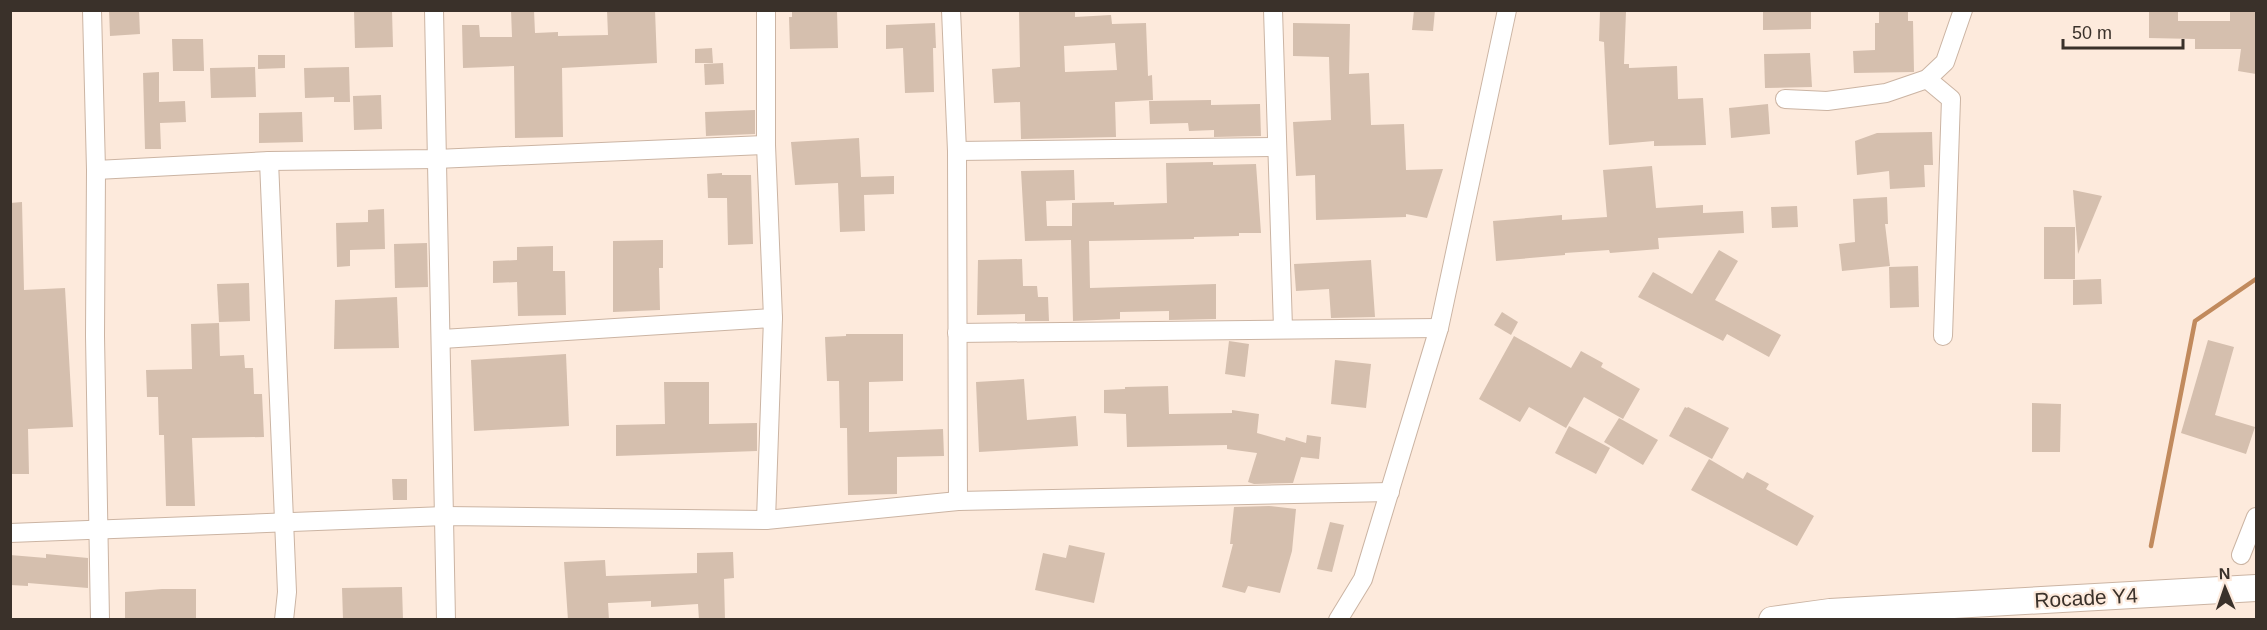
<svg xmlns="http://www.w3.org/2000/svg" width="2267" height="630" font-family="Helvetica,sans-serif">
  <style>
    .lines { fill: none; stroke-linecap: round; stroke-linejoin: round }
    .stream { stroke: #c18a5d; stroke-width: 4.5 }
    .building { fill: #d5bfae; fill-rule: evenodd }
    .minor-casing { stroke: #cbb4a3; stroke-width: 20 }
    .highway-casing { stroke: #cbb4a3; stroke-width: 28 }
    .minor { stroke: #fff; stroke-width: 18 }
    .highway { stroke: #fff; stroke-width: 26 }
    .labels { text-anchor: middle; stroke-width: 4.5; stroke-linejoin: round; paint-order: stroke }
    .street-label { font-size: 21px; fill: #3a312a; stroke: #fdeadc }
  </style>
  <rect width="100%" height="100%" fill="#fdeadc"/>
  <g class="lines">
    <path class="stream" d="M2151,546L2195,321L2256,279"/>
  </g>
  <g class="building">
    <path d="M109,10H139L140,34L110,36Z"/>
    <path d="M354,10H392L393,47L355,48Z"/>
    <path d="M511,10H534L535,33L558,32V36L608,35L607,10H655L657,63L562,68L563,137L515,138L514,66L463,68L462,25H479L480,37H512Z"/>
    <path d="M792,10H837L838,48L790,49L789,17H792Z"/>
    <path d="M1019,10H1075V17L1111,15L1112,24L1146,23L1148,76L1152,75L1153,100L1115,102L1116,137L1021,139L1020,102L994,103L992,69L1020,67ZM1115,43L1117,70L1065,72L1064,46Z"/>
    <path d="M1414,10H1435L1433,31L1412,30Z"/>
    <path d="M1763,10H1811V29L1763,30Z"/>
    <path d="M1879,10H1908V21H1913L1914,72L1854,73L1853,51L1875,50V23H1879Z"/>
    <path d="M2149,10H2178V21H2230V10H2256V74L2238,71L2241,49H2195V39L2149,38Z"/>
    <path d="M1600,11L1626,12L1624,64H1629V68L1677,66L1678,99L1703,98L1706,145L1654,146V141L1609,145L1604,42L1599,41Z"/>
    <path d="M935,23L936,48H933L934,92L905,93L903,48L886,49V25Z"/>
    <path d="M1293,23L1350,24L1349,74L1369,73L1371,125L1404,124L1406,170L1443,169L1427,218L1406,214V217L1316,220L1315,175L1296,176L1293,122L1331,120L1329,57L1293,56Z"/>
    <path d="M172,39H203L204,71H173Z"/>
    <path d="M712,48L713,63H695V49Z"/>
    <path d="M1810,53L1812,87L1765,88L1764,54Z"/>
    <path d="M258,55H285V68L258,69Z"/>
    <path d="M723,63L724,84L705,85L704,64Z"/>
    <path d="M255,67L256,97L211,98L210,68Z"/>
    <path d="M349,67L350,102H334V97L305,98L304,68Z"/>
    <path d="M159,72V102L185,101L186,122L160,123L161,149H145L143,73Z"/>
    <path d="M381,95L382,129L354,130L353,96Z"/>
    <path d="M1211,100V105L1260,104L1261,136L1214,137V130L1189,131L1188,123L1150,124L1149,101Z"/>
    <path d="M1768,104L1770,134L1731,138L1729,108Z"/>
    <path d="M755,110V134L706,136L705,112Z"/>
    <path d="M302,112L303,142L259,143V113Z"/>
    <path d="M1932,132L1933,165H1924L1925,187L1890,189L1889,171L1857,175L1855,141L1877,133Z"/>
    <path d="M859,138L861,177L894,176V194L864,195L865,231L840,232L838,183L795,185L791,142Z"/>
    <path d="M1213,162V165L1256,164L1261,233H1239V236L1194,237V239L1089,241L1090,288L1216,284V319L1169,320V311L1120,312V319L1073,321L1071,240L1025,241L1021,171L1074,170L1075,200L1046,201L1047,226H1072V203L1114,202V205L1167,203L1166,163Z"/>
    <path d="M1652,166L1656,208L1703,205V213L1743,211L1744,233L1658,238L1659,249L1610,253L1609,250L1565,253V255L1496,261L1493,221L1562,215V220L1607,217L1603,170Z"/>
    <path d="M722,173V175H751L753,244L728,245L727,198H708L707,174Z"/>
    <path d="M2073,190L2102,196L2078,254Z"/>
    <path d="M1887,197L1888,224H1885L1890,266L1842,271L1839,244L1855,242L1853,199Z"/>
    <path d="M22,202L24,290L65,288L73,427L28,429L29,474H10V203Z"/>
    <path d="M1797,206L1798,227L1772,228L1771,207Z"/>
    <path d="M384,209L385,249L350,250V266L337,267L336,223L368,222V210Z"/>
    <rect x="2044" y="227" width="31" height="52"/>
    <path d="M663,240V268H659L660,310L613,312V241Z"/>
    <path d="M427,243L428,287L395,288L394,244Z"/>
    <path d="M553,246V271H565L566,315L518,316L517,282L493,283V261L517,260V247Z"/>
    <path d="M1719,250L1738,261L1715,300L1781,335L1769,357L1727,334L1723,341L1638,297L1653,272L1692,294Z"/>
    <path d="M1022,259L1023,286H1037L1038,297H1048L1049,321H1025V314L977,315L978,260Z"/>
    <path d="M1371,260L1375,317L1331,318L1329,289L1296,291L1294,264Z"/>
    <path d="M1918,266L1919,307L1890,308L1889,267Z"/>
    <path d="M2101,279L2102,304L2073,305V280Z"/>
    <path d="M249,283L250,321L219,322L217,284Z"/>
    <path d="M397,297L399,348L334,349L335,300Z"/>
    <path d="M1502,312L1518,322L1511,335L1494,325Z"/>
    <path d="M219,323L220,356L244,355L245,368H253L254,394H262L264,437L192,438L195,506H166L164,435H159L158,397H147L146,370L192,369L191,324Z"/>
    <path d="M846,334H903V381L869,382V432L943,429L944,456L897,457V494L848,495L847,428H840L839,381H827L825,337L846,336Z"/>
    <path d="M1514,336L1571,368L1581,351L1603,363L1601,367L1640,389L1623,419L1584,397L1566,428L1529,407L1520,422L1479,399Z"/>
    <path d="M2208,340L2234,347L2215,415L2255,427L2246,454L2181,433Z"/>
    <path d="M1229,341L1249,344L1245,377L1225,374Z"/>
    <path d="M566,354L569,426L474,431L471,360Z"/>
    <path d="M1335,360L1371,364L1366,408L1331,404Z"/>
    <path d="M1024,379L1027,420L1076,416L1078,446L979,452L976,382Z"/>
    <path d="M664,382H709V424L757,423V451L616,456V425L665,424Z"/>
    <path d="M1168,386L1169,414L1232,413V410L1259,414L1257,433L1285,441L1286,437L1306,443L1307,435L1321,437L1319,459L1301,457L1293,483L1254,484L1248,482L1257,453L1227,449V445L1127,447L1126,414L1104,413V390L1125,389V387Z"/>
    <path d="M2032,403L2061,404L2060,452H2032Z"/>
    <path d="M1685,407L1687,408L1688,407L1729,428L1712,459L1669,436Z"/>
    <path d="M1619,418L1658,440L1643,465L1604,442Z"/>
    <path d="M1569,426L1610,448L1596,474L1555,453Z"/>
    <path d="M1709,459L1743,479L1747,472L1769,484L1766,489L1814,516L1797,546L1691,490Z"/>
    <path d="M392,479H407V500H393Z"/>
    <path d="M1269,506L1296,509L1292,551L1280,593L1248,586L1245,593L1222,587L1233,544H1230L1234,507Z"/>
    <path d="M1330,522L1344,525L1332,572L1317,569Z"/>
    <path d="M1069,545L1105,553L1094,603L1035,590L1043,553L1066,558Z"/>
    <path d="M733,552L734,578L724,579L725,620H699L698,604L651,607V601L608,603L609,620H568L564,562L605,560L606,576L697,573V553Z"/>
    <path d="M46,554L88,558V588L28,583V586L10,585V555L46,558Z"/>
    <path d="M402,587L403,620H343L342,588Z"/>
    <path d="M162,589H196V620H125V592Z"/>
  </g>
  <g class="lines">
    <defs>
      <g id="minor">
        <path d="M92,10L96,170L95,336L100,620"/>
        <path d="M434,10L446,620"/>
        <path d="M766,10V145L773,318L766,520"/>
        <path d="M951,10L957,151L958,501"/>
        <path d="M1273,10L1283,328"/>
        <path d="M1927,79L1951,99L1943,336"/>
        <path d="M1785,99L1827,101L1886,93L1927,79L1945,62L1963,10"/>
        <path d="M957,151L1277,147"/>
        <path d="M269,161L287,592L284,620"/>
        <path d="M96,170L269,161L436,159L766,145"/>
        <path d="M957,333L1439,328"/>
        <path d="M442,339L773,318"/>
        <path d="M10,533L445,516L766,520L958,501L1390,492"/>
        <path d="M2241,555L2256,517"/>
        <path d="M1338,620L1363,579L1439,328L1507,10"/>
      </g>
      <path id="highway" d="M1772,620L1830,612L2256,588"/>
    </defs>
    <use href="#minor" class="minor-casing"/>
    <use href="#highway" class="highway-casing"/>
    <use href="#minor" class="minor"/>
    <use href="#highway" class="highway"/>
  </g>
  <g class="labels">
    <g class="street-label">
      <text transform="translate(2086 598) rotate(-3)" y="7">Rocade Y4</text>
    </g>
  </g>
  <rect width="2267" height="630" fill="none" stroke="#3a312a" stroke-width="24"/>
  <g transform="translate(2225 588) rotate(358)" stroke="#fdeadc" stroke-width="4.5" paint-order="stroke">
  <path d="M0-4.5L10 22L0 15L-10 22Z" fill="#3a312a"/>
  <text y="-9" font-size="16" font-weight="bold" text-anchor="middle" fill="#3a312a">N</text>
  </g>
  <path d="M2063 39v9h120v-9" fill="none" stroke="#3a312a" stroke-width="3"/>
  <text x="2072" y="39" font-size="18" fill="#3a312a" stroke="#fdeadc" stroke-width="4.5" paint-order="stroke">50 m</text>
</svg>
